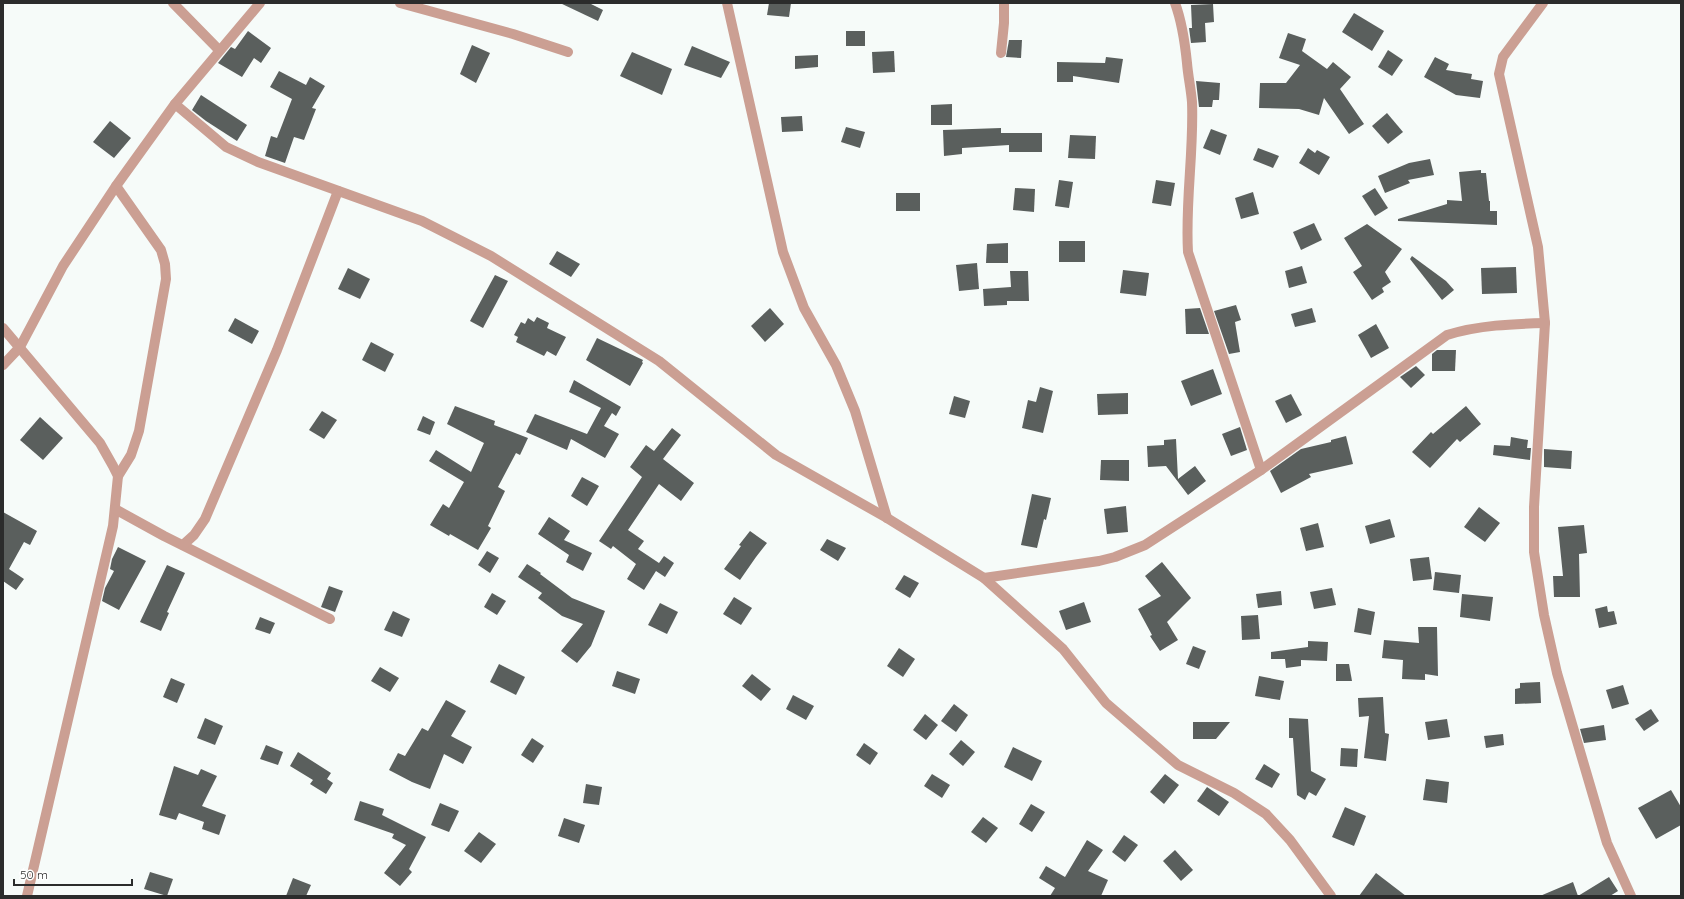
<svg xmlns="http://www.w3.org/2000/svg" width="1684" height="899" font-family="Quicksand,sans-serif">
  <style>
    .building { fill: #5a5f5d }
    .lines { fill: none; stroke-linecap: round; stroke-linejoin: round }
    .street { stroke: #cb9f93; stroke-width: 10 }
  </style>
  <rect width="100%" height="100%" fill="#f6fbf9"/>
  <g class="building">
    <path d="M560,3H589L603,10L598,21Z"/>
    <path d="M769,3H791L789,17L767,15Z"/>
    <path d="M1213,4L1214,22L1205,23L1206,42L1191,43L1189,28H1192L1191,5Z"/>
    <path d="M1354,13L1384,31L1372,51L1342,32Z"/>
    <path d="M248,31L271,48L261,63L254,58L242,77L218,63L231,47L235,49Z"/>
    <rect x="846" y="31" width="19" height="15"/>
    <path d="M1288,33L1306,39L1302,51L1327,69L1333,62L1351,77L1340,89L1364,124L1349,134L1324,98L1319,115L1299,109L1259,108L1260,83H1286L1300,65L1279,58Z"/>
    <path d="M1009,40H1022L1021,58L1006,57Z"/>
    <path d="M472,45L490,53L476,83L460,74Z"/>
    <path d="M692,46L730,62L721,78L684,65Z"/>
    <path d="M1388,50L1403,60L1392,76L1378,67Z"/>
    <path d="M894,51L895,72L873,73L872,52Z"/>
    <path d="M632,52L672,69L662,95L620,76Z"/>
    <path d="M818,55V67L795,69V56Z"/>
    <path d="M1106,57L1123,59L1119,83L1073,76V82H1057V62L1105,63Z"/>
    <path d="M1435,57L1449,64L1446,70L1472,74L1471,79L1483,81L1480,98L1456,95L1424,77Z"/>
    <path d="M279,71L306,85L310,77L325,86L312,108L316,109L304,140L294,137L285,163L265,156L271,136L277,138L292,99L270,87Z"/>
    <path d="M1196,81L1220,83L1219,100H1213L1212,107H1199Z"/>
    <path d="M201,95L247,125L237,141L206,121L192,110Z"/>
    <path d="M952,104V125H931V105Z"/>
    <path d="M1387,113L1403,132L1388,144L1372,126Z"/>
    <path d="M802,116L803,131L782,132L781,117Z"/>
    <path d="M110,121L131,138L114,158L93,142Z"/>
    <path d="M846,127L865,132L860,148L841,142Z"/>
    <path d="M1001,128V133H1042V152H1009V145L962,148V154L944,156L943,130Z"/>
    <path d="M1211,129L1227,135L1220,155L1203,148Z"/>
    <path d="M1070,135L1096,136L1095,159L1068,158Z"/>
    <path d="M1258,148L1279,156L1273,168L1253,160Z"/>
    <path d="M1308,148L1315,153L1317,150L1330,157L1319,175L1299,163Z"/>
    <path d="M1430,159L1434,175L1408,180L1410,183L1385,193L1378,176L1409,163Z"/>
    <path d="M1481,170V173H1486L1489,201H1490V211H1497V225L1398,221V219L1447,204V200L1462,201L1459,172Z"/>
    <path d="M1059,180L1073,182L1069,208L1055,206Z"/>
    <path d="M1156,180L1175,183L1171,206L1152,203Z"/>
    <path d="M1015,188L1035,189L1034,212L1013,210Z"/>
    <path d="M1375,188L1388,208L1375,216L1362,196Z"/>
    <path d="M1253,192L1259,214L1241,219L1235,198Z"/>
    <rect x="896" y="193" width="24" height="18"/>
    <path d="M1314,223L1322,240L1301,250L1293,232Z"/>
    <path d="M1367,224L1402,249L1385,272L1391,282L1382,288L1384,292L1372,300L1353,272L1362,266L1344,238Z"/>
    <rect x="1059" y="241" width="26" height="21"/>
    <path d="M1008,243V263H986L987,244Z"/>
    <path d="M557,251L580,264L571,277L549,264Z"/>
    <path d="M1412,256L1446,281L1454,290L1442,300L1410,259Z"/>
    <path d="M977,263L979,289L959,291L956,265Z"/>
    <path d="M1302,266L1307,283L1289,288L1285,271Z"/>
    <path d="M1516,267L1517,293L1482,294L1481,268Z"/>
    <path d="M348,268L370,279L360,299L338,289Z"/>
    <path d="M1123,270L1149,273L1146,296L1120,293Z"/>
    <path d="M1010,271H1028L1029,301H1007V305L984,306L983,289L1011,287Z"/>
    <path d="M495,275L508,281L483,328L470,321Z"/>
    <path d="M1236,305L1241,320L1235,322L1240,352L1229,354L1214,311Z"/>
    <path d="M770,308L784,324L765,342L751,326Z"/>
    <path d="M1200,308L1209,334H1186L1185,309Z"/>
    <path d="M1312,308L1316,322L1295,327L1291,314Z"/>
    <path d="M537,317L549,323L547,328L566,337L556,356L547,351L544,356L516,342L518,337L514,335L521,322L525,324L528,318L534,322Z"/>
    <path d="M235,318L259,331L252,344L228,331Z"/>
    <path d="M1376,324L1389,348L1371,358L1358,335Z"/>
    <path d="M597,338L643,360L642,362L643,363L630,386L586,360Z"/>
    <path d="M371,342L394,354L385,372L362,360Z"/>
    <path d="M1437,350H1456L1455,371H1432V354Z"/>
    <path d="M1416,366L1425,375L1411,388L1400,377Z"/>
    <path d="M1213,369L1222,394L1191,406L1181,381Z"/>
    <path d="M574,380L621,407L616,416L612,413L604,426L619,434L605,458L571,439L567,450L526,432L535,414L587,434L601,408L569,392Z"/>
    <path d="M1040,387L1053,391L1043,433L1022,428L1028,400L1036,402Z"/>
    <path d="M1128,393V414L1098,415L1097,394Z"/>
    <path d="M1291,394L1302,415L1286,423L1275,401Z"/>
    <path d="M954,396L970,401L965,418L949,414Z"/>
    <path d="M455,406L495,421L494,425L528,438L520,455L516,453L498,487L505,491L488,526L491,528L478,550L450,534L449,536L430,525L443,504L449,508L464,482L429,461L436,450L471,472L484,443L447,424Z"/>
    <path d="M1466,406L1481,424L1460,442L1457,439L1430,468L1412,452L1431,432L1433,434Z"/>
    <path d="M322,411L337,420L324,439L309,430Z"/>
    <path d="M423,416L435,422L430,435L417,430Z"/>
    <path d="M40,417L63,438L43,460L20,440Z"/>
    <path d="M1240,427L1247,450L1231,456L1222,434Z"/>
    <path d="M672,428L681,435L663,459L694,483L681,501L659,484L628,530L644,541L638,549L659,563L664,556L674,563L665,577L656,571L644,590L627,579L636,564L613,546L611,549L599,541L642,477L630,467L646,445L654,451Z"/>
    <path d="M1346,436L1353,464L1309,474L1311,477L1281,493L1270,471L1301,449L1331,442V440Z"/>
    <path d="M1511,437L1528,440L1527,448H1531L1530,460L1493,455L1494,445L1510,446Z"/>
    <path d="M1176,439L1178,479L1195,466L1206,481L1188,495L1166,466L1148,467L1147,446L1164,445V440Z"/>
    <path d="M1544,449L1572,451L1571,469L1544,467Z"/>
    <path d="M1101,460H1129V481L1100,480Z"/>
    <path d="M582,477L599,486L587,506L571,496Z"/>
    <path d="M1032,494L1051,498L1046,520L1044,519L1037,548L1021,545Z"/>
    <path d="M1126,506L1128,532L1107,534L1104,509Z"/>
    <path d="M1479,507L1500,523L1485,542L1464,527Z"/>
    <path d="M3,512L37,531L30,545L24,542L9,569L24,579L16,590L3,581Z"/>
    <path d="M549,517L570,531L564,540L592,553L583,571L566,562L569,555L538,534Z"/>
    <path d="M1390,519L1395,537L1370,544L1365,526Z"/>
    <path d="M1318,523L1324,547L1306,551L1300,528Z"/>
    <path d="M1584,525L1587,553L1579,554L1580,597H1554L1553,576H1563L1558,527Z"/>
    <path d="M750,531L767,543L756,557L740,580L724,569L741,546L739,545Z"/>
    <path d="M827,539L846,548L838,561L820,550Z"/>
    <path d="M118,547L146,561L119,610L102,601L105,588L114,571L110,569L112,559Z"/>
    <path d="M487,551L499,558L490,573L478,565Z"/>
    <path d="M1429,557L1432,579L1413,581L1410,559Z"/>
    <path d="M1162,562L1191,598L1167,622L1178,640L1160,651L1150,636L1152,635L1138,609L1161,596L1145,576Z"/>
    <path d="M527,564L541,573L540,574L572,598L605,611L591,646L577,663L561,651L583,624L562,616L538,598L542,593L518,577Z"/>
    <path d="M167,565L185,573L167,612L169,613L161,631L140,622Z"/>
    <path d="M1435,572L1461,575L1459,593L1433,590Z"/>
    <path d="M904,575L919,583L910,598L895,589Z"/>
    <path d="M329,586L343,591L335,612L321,607Z"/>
    <path d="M1332,588L1336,605L1314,609L1310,592Z"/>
    <path d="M1281,591L1282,605L1258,608L1256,594Z"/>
    <path d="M492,593L506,601L497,615L484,607Z"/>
    <path d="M1462,594L1493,597L1490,621L1460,617Z"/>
    <path d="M734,597L752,608L741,625L723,614Z"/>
    <path d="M1084,602L1091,622L1066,630L1059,611Z"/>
    <path d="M660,603L678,612L667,634L648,625Z"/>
    <path d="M1607,606L1608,612L1614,611L1617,624L1599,628L1595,609Z"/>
    <path d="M1358,608L1375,612L1371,635L1354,632Z"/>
    <path d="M393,611L410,619L402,637L384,630Z"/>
    <path d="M1258,615L1260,639L1242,640L1241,616Z"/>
    <path d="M260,617L275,623L270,634L255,629Z"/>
    <path d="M1418,627H1437L1438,676L1425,674V680L1402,679L1403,660L1382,658L1384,640L1419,643Z"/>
    <path d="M1308,641L1328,642L1327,661L1301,660V666L1286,668L1285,659H1271V652L1308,647Z"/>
    <path d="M1193,646L1206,651L1199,669L1186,664Z"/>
    <path d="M899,648L915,659L903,677L887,666Z"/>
    <path d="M499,664L525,677L516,695L490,682Z"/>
    <path d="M1336,664H1349L1352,681H1336Z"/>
    <path d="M380,667L399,678L390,692L371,681Z"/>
    <path d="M617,671L640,679L635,694L612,686Z"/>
    <path d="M752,674L771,689L761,701L742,686Z"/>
    <path d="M1259,676L1284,681L1280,700L1255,696Z"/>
    <path d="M171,678L185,684L177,703L163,697Z"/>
    <path d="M1540,682L1541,703L1515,704V689L1520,688V683Z"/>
    <path d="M1623,685L1629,704L1612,709L1606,690Z"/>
    <path d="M793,695L814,706L806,720L786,709Z"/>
    <path d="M1383,697L1385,733L1389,734L1386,761L1364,758L1369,716L1359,717L1358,698Z"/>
    <path d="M446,700L466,711L451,736L472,747L463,764L444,754L430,789L412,782L389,770L398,753L405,756L422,728L428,731Z"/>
    <path d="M954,704L968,715L956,732L941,721Z"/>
    <path d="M1651,709L1659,721L1644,731L1635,719Z"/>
    <path d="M925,714L938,725L926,740L913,730Z"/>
    <path d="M205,718L223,726L215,745L197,738Z"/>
    <path d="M1289,718L1308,719L1311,771L1326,779L1316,796L1309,792L1305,800L1297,795L1293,738H1289Z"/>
    <path d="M1447,719L1450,737L1428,740L1425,722Z"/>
    <path d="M1193,722H1230L1216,739H1193Z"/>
    <path d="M1604,725L1606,740L1584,743L1580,729Z"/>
    <path d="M1503,734L1504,745L1486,748L1484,736Z"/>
    <path d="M532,738L544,746L533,763L521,755Z"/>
    <path d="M961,740L975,752L963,766L949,754Z"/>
    <path d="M864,743L878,753L870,765L856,755Z"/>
    <path d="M266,745L283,752L278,765L260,759Z"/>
    <path d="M1013,747L1042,761L1032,781L1004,767Z"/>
    <path d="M1341,748L1358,749L1357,767L1340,766Z"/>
    <path d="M298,752L331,773L327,779L333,783L326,794L310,784L313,780L290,766Z"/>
    <path d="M1264,764L1280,774L1272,788L1255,779Z"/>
    <path d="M174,766L198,775L201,769L217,776L202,806L226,815L219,835L202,829L204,822L179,813L176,820L159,815Z"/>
    <path d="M932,774L950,785L942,798L924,786Z"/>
    <path d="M1165,774L1179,785L1164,804L1150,792Z"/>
    <path d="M1426,779L1449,782L1447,803L1423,800Z"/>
    <path d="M586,784L602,787L599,805L583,803Z"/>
    <path d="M1207,787L1229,802L1219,816L1197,801Z"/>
    <path d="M1671,790L1681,807V825L1656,839L1638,808Z"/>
    <path d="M360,801L384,809L382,815L426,837L409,869L412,872L400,886L384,873L406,845L392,838L394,834L354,820Z"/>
    <path d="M440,803L459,811L449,832L431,825Z"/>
    <path d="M1031,804L1045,812L1032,832L1019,824Z"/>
    <path d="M1345,807L1366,816L1354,846L1332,837Z"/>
    <path d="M983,817L998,828L986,843L971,832Z"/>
    <path d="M564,818L585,825L579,843L558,836Z"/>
    <path d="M479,832L496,844L481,863L464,851Z"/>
    <path d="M1124,835L1138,845L1125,862L1112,852Z"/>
    <path d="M1087,840L1103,850L1088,871L1108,880L1101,896H1050L1055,888L1039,878L1046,866L1065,877Z"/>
    <path d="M1175,850L1193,870L1181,881L1163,861Z"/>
    <path d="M150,872L173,879L167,896L144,889Z"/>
    <path d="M1376,873L1406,896H1359Z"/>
    <path d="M1609,877L1618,891L1610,896H1540L1573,882L1578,896Z"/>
    <path d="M293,878L311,885L306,896H286Z"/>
  </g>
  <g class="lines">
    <g class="street">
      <path d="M173,3L219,50"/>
      <path d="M400,3L513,34L568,52"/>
      <path d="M727,3L783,252L804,308L836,365L855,411L887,518"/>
      <path d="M1175,3C1182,22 1185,43 1187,63C1188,76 1191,89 1192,102C1194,152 1185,202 1188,252L1261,470"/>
      <path d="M1543,3L1503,57L1499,74L1538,247L1545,323L1534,507V552L1544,615L1557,673L1607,843L1631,896"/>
      <path d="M1001,53L1004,23V3"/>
      <path d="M175,104L226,147L258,162L422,221L491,256L659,361L776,455L887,518L984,578L1063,649L1106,703L1178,765L1234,793L1266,814L1290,840L1331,896"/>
      <path d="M116,186L161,250L165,264L166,279L139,431L131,455L118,476"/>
      <path d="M3,328L100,443L113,466L118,476L113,526L27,896"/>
      <path d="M3,365L20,347L63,266L116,186L175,104L260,3"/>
      <path d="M115,509L164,536L330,619"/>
      <path d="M183,545L194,535L205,519L277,350L338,191"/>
      <path d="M984,578L1099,561L1115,557L1145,545L1261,470L1447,335C1479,325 1512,324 1545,323"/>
    </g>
  </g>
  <rect width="1684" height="899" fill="none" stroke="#2b2c2c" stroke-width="8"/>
  <path d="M14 879v6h118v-6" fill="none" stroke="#2b2c2c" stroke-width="2"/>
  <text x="20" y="879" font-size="12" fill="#2b2c2c" stroke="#ffffff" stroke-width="3" paint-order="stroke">50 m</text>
</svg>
